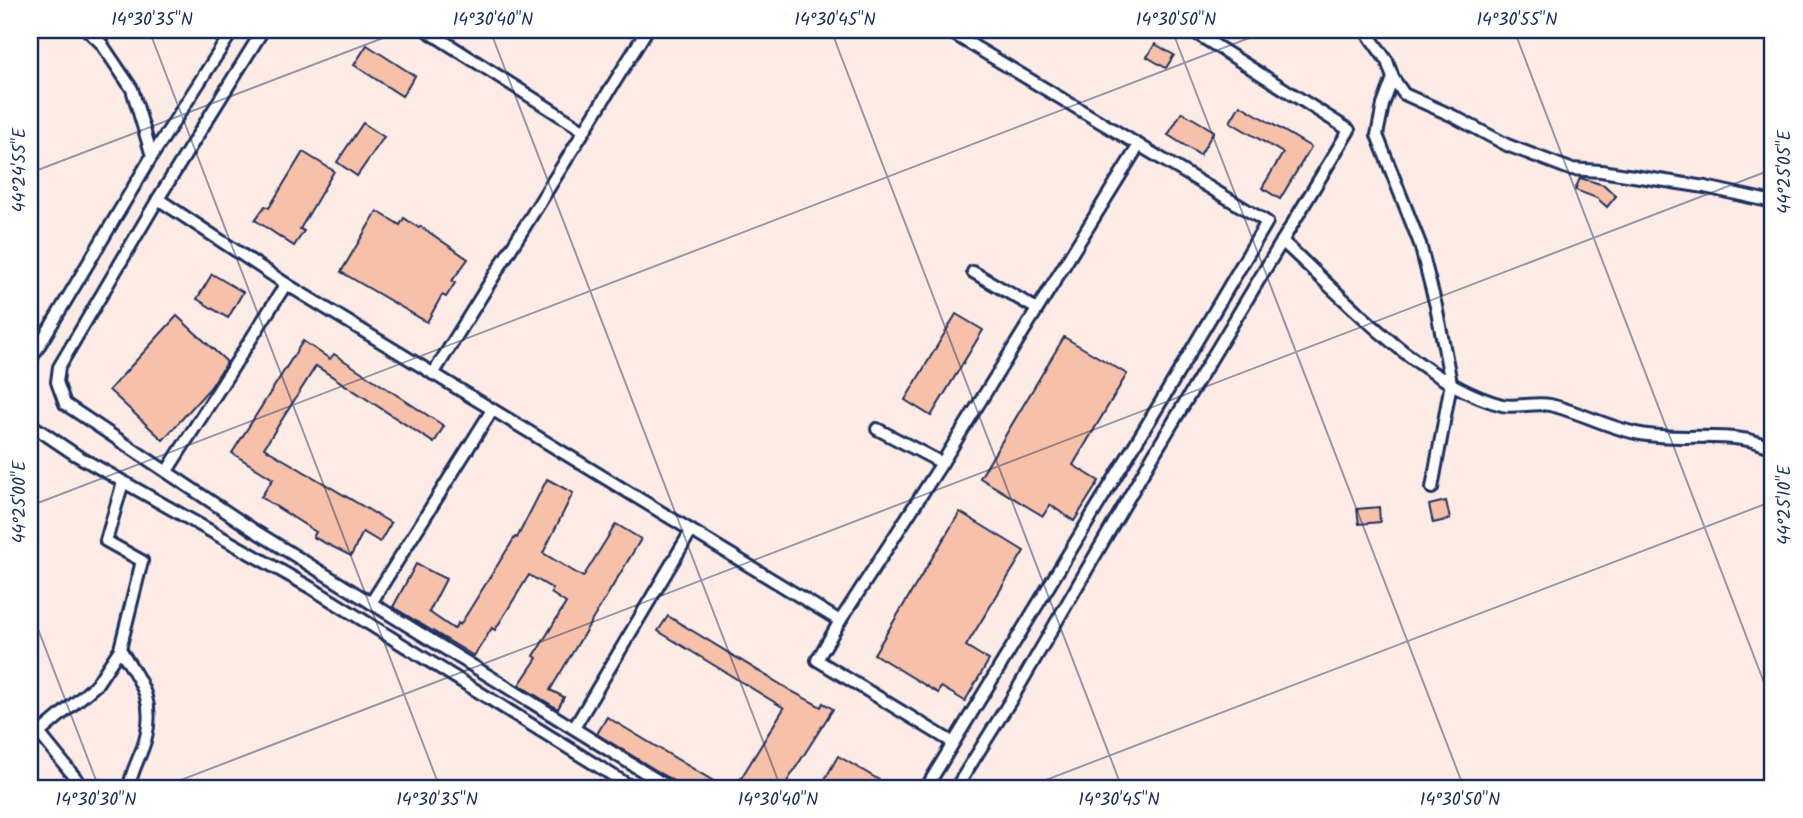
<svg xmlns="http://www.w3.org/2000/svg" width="1803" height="818" font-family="Kalam,sans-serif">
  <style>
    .building { fill: #f7c1a9; stroke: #1b2f5e; stroke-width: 2 }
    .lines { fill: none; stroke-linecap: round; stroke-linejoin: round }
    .minor-casing { stroke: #1b2f5e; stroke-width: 16 }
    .minor { stroke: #fff; stroke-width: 10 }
    .ticks { fill: none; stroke: #1b2f5e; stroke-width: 2; stroke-opacity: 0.45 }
    .neatline { fill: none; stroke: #1b2f5e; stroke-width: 2.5 }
    .ticks-label { font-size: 18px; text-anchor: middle; fill: #1b2f5e }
  </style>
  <rect width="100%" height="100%" fill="#fdece5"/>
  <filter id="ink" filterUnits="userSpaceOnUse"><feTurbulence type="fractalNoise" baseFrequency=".0143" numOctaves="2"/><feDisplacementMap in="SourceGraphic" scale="14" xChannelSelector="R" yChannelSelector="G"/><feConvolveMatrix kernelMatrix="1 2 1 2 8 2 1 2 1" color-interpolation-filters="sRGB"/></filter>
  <g filter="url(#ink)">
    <g class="building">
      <path d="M1155,44L1174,55L1166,68L1147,57Z"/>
      <path d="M367,45L415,76L402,96L354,65Z"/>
      <path d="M1240,105L1311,147L1280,199L1262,188L1283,153L1230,122Z"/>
      <path d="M1182,112L1214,131L1200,155L1168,135Z"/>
      <path d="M363,123L384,137L357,176L337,162Z"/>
      <path d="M303,152L334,171L300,229L304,231L294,246L255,220L265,206L269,208Z"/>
      <path d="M1580,178L1604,185L1616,196L1607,207L1597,198L1575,190Z"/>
      <path d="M377,211L400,225L404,218L419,228L420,226L468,259L452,281L455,283L446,297L442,295L427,322L341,272Z"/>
      <path d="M212,274L243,292L228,318L197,299Z"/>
      <path d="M956,314L983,330L931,416L905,400Z"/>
      <path d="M177,316L227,362L210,388L163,440L109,390Z"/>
      <path d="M1064,337L1127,374L1073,465L1099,481L1074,521L1050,505L1043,516L980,478Z"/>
      <path d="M303,341L330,359L334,354L444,426L434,443L316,366L264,448L391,523L380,542L363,532L351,556L313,537L316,532L261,497L273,479L232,453Z"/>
      <path d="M547,479L573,493L543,553L583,577L616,524L641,539L550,690L564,697L558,709L519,685L537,658L534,656L566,603L551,593L553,589L529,575L495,630L492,628L474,656L393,607L416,564L446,579L429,612L454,629L458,623L460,625L515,537L517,538Z"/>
      <path d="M1446,501L1450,519L1433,523L1429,505Z"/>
      <path d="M1379,507L1380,522L1359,524L1357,509Z"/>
      <path d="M960,512L1024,551L966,646L989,660L965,701L941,687L938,693L874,654Z"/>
      <path d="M668,616L793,692L821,707L823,703L833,709L783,788H735L784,708L658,631Z"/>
      <path d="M607,717L725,788H685L675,782L597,734Z"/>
      <path d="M838,756L893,788H820Z"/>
    </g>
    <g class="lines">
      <defs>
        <g id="minor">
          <path d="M263,30L158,199L59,367L57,382L65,404L255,531L670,788"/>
          <path d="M426,30L583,130"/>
          <path d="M1365,30L1387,61L1393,78L1383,105L1377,135L1420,244L1436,306L1451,383L1432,488"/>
          <path d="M1393,78L1404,94L1453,116L1507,145L1570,169L1601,171L1705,187L1773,202"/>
          <path d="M152,156L233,30"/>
          <path d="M158,199L286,284L840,621L817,660L952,742"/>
          <path d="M1282,241C1343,297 1421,384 1502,405C1516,408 1535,402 1550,405C1581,412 1610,429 1641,434C1674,440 1709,434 1742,439C1753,440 1763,445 1773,447"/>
          <path d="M973,272L1037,309"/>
          <path d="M30,361L152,156L132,89L101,43L87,30"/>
          <path d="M433,374L647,30"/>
          <path d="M30,424L76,455L313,589L633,788"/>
          <path d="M877,429L942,463"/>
          <path d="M167,471L286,284"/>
          <path d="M371,603L492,410"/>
          <path d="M840,621L942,463L1139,145"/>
          <path d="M120,649C141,683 156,700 145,741C140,758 131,771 129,788"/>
          <path d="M574,728L691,531"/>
          <path d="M39,733L82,786L87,788"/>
          <path d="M30,741L96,685L120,649L142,561L106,541L123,482"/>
          <path d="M926,788L1162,400L1267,222L947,30"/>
          <path d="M956,788L1014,695L1154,454L1349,130L1191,30"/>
        </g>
      </defs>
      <use href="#minor" class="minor-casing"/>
      <use href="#minor" class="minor"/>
    </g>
  </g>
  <path class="ticks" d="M149,30L440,788M490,30L781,788M831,30L1122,788M1172,30L1464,788M1514,30L1773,706M30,173L404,30M30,506L1270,30M30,608L99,788M160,788L1773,169M1025,788L1773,501"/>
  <rect width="1803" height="818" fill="none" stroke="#fff" stroke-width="77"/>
  <rect x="38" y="38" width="1726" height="742" class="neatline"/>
  <g class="ticks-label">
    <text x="152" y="25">14°30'35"N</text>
    <text x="493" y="25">14°30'40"N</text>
    <text x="835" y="25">14°30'45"N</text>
    <text x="1176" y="25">14°30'50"N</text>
    <text x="1517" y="25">14°30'55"N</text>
    <text transform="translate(19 170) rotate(-90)" y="6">44°24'55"E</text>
    <text transform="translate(1784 172) rotate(-90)" y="6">44°25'05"E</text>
    <text transform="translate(19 502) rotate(-90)" y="6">44°25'00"E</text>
    <text transform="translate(1784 505) rotate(-90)" y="6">44°25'10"E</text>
    <text x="96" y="805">14°30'30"N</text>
    <text x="437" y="805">14°30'35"N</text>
    <text x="778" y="805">14°30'40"N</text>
    <text x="1119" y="805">14°30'45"N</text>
    <text x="1460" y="805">14°30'50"N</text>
  </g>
</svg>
